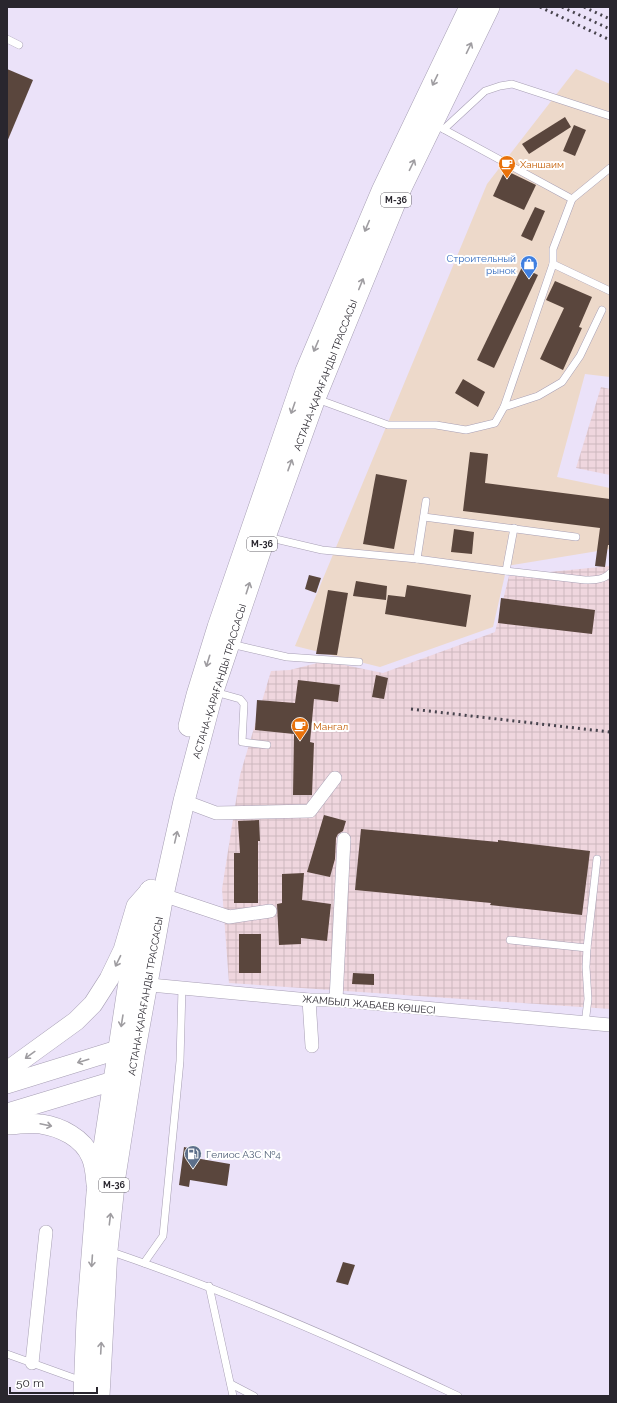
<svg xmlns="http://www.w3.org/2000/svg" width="617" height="1403" font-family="Raleway,sans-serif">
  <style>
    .commercial { fill: #edd9ca }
    .industrial { fill: url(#industrial-grid) }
    .building { fill: #5a463d }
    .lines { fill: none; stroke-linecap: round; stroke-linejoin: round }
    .service-casing { stroke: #a79fb4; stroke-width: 8 }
    .minor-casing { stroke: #a79fb4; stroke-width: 14 }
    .secondary-casing { stroke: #a79fb4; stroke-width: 20 }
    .primary-casing { stroke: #a79fb4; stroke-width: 22 }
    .service { stroke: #fff; stroke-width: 7 }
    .minor { stroke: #fff; stroke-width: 13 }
    .secondary { stroke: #fff; stroke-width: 19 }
    .primary { stroke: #fff; stroke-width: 21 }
    .rail { stroke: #47434d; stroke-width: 3; stroke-dasharray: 2 4; stroke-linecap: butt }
    .oneway { stroke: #9f9da1 }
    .labels { text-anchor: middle; stroke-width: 4; stroke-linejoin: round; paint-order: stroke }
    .shield { fill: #fff; stroke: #69676d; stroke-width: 1 }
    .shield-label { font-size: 9px; font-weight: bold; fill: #29262e }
    .food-label { font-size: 10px; fill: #c56008; stroke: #fff; text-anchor: start }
    .shop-label { font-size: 10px; fill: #366cbe; stroke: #fff; text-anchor: end }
    .street-label { font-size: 10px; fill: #29262e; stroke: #fff }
    .service-label { font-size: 10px; fill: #4e5e75; stroke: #fff; text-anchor: start }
  </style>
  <defs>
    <pattern id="industrial-grid" width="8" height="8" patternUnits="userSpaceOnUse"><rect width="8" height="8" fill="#efd6de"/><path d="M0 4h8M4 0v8" fill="none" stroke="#cdb8bf"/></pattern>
  </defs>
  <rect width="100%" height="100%" fill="#ebe2f9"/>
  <path class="commercial" d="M576,69L610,84V377L585,374L557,477L610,488V549L507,566L493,627L380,667L295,646L487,184Z"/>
  <g class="industrial">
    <path d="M601,387L610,389V475L576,468Z"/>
    <path d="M610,566V1009L229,983L222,889L240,775L271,671L290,670L325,661L383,673L495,632L509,576Z"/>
  </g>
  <g class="building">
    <path d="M7,69L33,80L7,142Z"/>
    <path d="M565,117L571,127L529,154L522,144Z"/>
    <path d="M574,125L586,130L575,156L563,151Z"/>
    <path d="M505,170L536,185L524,210L493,196Z"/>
    <path d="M535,207L545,211L532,241L521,236Z"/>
    <path d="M522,267L538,275L494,368L477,360Z"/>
    <path d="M555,281L592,297L579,327L582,328L563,370L540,359L564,308L546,300Z"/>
    <path d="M463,379L485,392L478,407L455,393Z"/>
    <path d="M470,452L488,454L485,483L610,499V545H608L605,567L595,566L600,528L463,511Z"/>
    <path d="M376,474L407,480L394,549L363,544Z"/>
    <path d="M454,529L474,532L472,554L451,552Z"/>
    <path d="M309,575L321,578L316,593L305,589Z"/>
    <path d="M356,581L387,586L386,600L353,596Z"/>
    <path d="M407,585L471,595L466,627L385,614L388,595L405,597Z"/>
    <path d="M328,590L348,593L337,655L316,654Z"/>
    <path d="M501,598L595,610L592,634L498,623Z"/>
    <path d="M376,675L388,678L384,699L372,697Z"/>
    <path d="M298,680L340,685L338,702L314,699L310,742L314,743L312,795H293L294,734L255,730L257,700L295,703Z"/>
    <path d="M324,815L346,821L343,831L338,834L336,838L335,859L330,877L307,872Z"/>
    <path d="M259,820L260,841H258V903H234V853H240L238,821Z"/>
    <path d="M361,829L498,842V840L590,851L582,915L490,905L491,903L355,890Z"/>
    <path d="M304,873L302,900L331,904L327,941L301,938V944L279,945L277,904L282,903V874Z"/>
    <rect x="239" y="934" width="22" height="39"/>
    <path d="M353,973L374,974V985L352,984Z"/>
    <path d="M184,1147L196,1150L195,1158L230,1164L227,1186L190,1180L189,1187L179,1185Z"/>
    <path d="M343,1262L355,1265L348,1285L336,1282Z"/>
  </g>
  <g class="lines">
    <defs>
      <g id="service">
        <path d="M7,39L19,45"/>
        <path d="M434,124L572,199L553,249V264L610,291"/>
        <path d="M444,129L485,91L500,86L512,84L610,116"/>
        <path d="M572,199L610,168"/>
        <path d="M317,399L388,425H436L466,430L495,423L504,407L538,396L562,382L580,356L602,310"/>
        <path d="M504,407L553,264"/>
        <path d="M424,517L576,537"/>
        <path d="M267,537L322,550L417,559L506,571L585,580C594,580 604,580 610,573"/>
        <path d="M417,559L426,501"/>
        <path d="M506,571L514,528"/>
        <path d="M231,644L287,657L359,662"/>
        <path d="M215,692L240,699L244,704L242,742L267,745"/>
        <path d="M510,940L587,948"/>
        <path d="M585,1024L588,999L586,967L587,948L597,859"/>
        <path d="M109,1251C228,1291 344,1342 458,1396"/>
        <path d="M144,1263L163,1236L180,1061L182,988"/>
        <path d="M209,1286L233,1396"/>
        <path d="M7,1354L82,1381"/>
        <path d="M231,1384L254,1396"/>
      </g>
      <g id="minor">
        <path d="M184,801L216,813L310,811L335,778"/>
        <path d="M163,895L229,917L270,911"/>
        <path d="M140,984L309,1000H336L610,1025"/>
        <path d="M309,1000L312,1046"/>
        <path d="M336,1000L344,839"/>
        <path d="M32,1363L46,1232"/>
      </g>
      <g id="secondary">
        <path d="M7,1071L76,1021L93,1004L109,979L123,950L136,906L151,889"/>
        <path d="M7,1084L117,1050L133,1055"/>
        <path d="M7,1113L113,1081L129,1078"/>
        <path d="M7,1125C18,1125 30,1122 41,1124C61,1127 83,1138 91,1157C95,1166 95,1175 96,1184"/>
      </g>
      <g id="primary">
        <path d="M189,726L197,695L218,627L306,371L382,191L470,7"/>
        <path d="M84,1396L87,1319L97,1193L129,982L150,891"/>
        <path d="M99,1396L107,1250L115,1176L134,1055L163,895L184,801L213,691L265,537L315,398L401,188L489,7"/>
      </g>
    </defs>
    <use href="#service" class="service-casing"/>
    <use href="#minor" class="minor-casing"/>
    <use href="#secondary" class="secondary-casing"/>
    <use href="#primary" class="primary-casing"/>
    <use href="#service" class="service"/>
    <use href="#minor" class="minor"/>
    <use href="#secondary" class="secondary"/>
    <use href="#primary" class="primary"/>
    <g class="rail">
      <path d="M540,7L610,40"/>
      <path d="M562,7L610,29"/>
      <path d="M584,7L610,19"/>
      <path d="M411,709L610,732"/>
    </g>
  </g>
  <defs><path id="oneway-shaft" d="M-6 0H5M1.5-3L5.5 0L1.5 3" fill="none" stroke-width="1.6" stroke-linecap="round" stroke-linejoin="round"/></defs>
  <g class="oneway">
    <use href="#oneway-shaft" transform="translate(469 48) rotate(-64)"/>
    <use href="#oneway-shaft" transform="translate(435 80) rotate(116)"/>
    <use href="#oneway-shaft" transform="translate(412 165) rotate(-64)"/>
    <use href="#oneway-shaft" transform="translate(367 226) rotate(113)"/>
    <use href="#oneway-shaft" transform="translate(361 284) rotate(-68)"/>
    <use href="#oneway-shaft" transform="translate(316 346) rotate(113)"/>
    <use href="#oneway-shaft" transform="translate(293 408) rotate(109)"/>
    <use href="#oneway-shaft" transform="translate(290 465) rotate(-70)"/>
    <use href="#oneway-shaft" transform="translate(248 588) rotate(-72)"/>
    <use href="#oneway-shaft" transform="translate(208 661) rotate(107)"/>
    <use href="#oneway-shaft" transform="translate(176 837) rotate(-77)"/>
    <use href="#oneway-shaft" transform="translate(118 961) rotate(116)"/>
    <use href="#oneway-shaft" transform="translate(122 1021) rotate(99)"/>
    <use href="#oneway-shaft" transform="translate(30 1055) rotate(144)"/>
    <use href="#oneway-shaft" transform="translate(83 1061) rotate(163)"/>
    <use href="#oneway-shaft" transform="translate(46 1125) rotate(12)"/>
    <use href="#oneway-shaft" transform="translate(110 1219) rotate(-83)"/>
    <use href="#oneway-shaft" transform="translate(92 1261) rotate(94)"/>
    <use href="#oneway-shaft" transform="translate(101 1348) rotate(-87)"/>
  </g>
  <defs>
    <symbol id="cafe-pin" viewBox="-11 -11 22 30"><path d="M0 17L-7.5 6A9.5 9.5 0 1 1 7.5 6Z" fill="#e8710a" stroke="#fff"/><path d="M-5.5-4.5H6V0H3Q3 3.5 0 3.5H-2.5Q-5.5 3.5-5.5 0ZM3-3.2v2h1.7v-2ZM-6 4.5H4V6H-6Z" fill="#fff"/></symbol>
    <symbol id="shop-pin" viewBox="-11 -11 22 30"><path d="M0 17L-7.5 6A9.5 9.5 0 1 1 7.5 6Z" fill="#3f7fe0" stroke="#fff"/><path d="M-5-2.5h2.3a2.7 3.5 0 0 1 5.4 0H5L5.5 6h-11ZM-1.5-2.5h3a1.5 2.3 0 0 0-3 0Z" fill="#fff"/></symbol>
    <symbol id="fuel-pin" viewBox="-11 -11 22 30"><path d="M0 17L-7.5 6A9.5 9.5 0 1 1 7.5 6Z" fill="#5c6f8a" stroke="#fff"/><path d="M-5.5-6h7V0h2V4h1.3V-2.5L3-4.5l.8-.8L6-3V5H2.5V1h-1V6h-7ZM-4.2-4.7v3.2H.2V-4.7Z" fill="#fff"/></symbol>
  </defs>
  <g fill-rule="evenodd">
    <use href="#cafe-pin" x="497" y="154" width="20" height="27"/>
    <use href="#shop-pin" x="519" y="254" width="20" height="27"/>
    <use href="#cafe-pin" x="290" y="716" width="20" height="27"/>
    <use href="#fuel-pin" x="183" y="1144" width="20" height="27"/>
  </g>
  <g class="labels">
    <g class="shield">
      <rect x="381" y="193" width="30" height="14" rx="3"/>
      <rect x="247" y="537" width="30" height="14" rx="3"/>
      <rect x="99" y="1178" width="30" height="14" rx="3"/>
    </g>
    <g class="shield-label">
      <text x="396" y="203">M-36</text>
      <text x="262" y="547">M-36</text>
      <text x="114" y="1188">M-36</text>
    </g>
    <g class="food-label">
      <text x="520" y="168">Ханшаим</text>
      <text x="313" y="730">Мангал</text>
    </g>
    <g class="shop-label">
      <text x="516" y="262">Строительный<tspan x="516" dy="12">рынок</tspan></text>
    </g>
    <g class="street-label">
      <text transform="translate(325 375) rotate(-69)" y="4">АСТАНА-ҚАРАҒАНДЫ ТРАССАСЫ</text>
      <text transform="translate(219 681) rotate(-73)" y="4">АСТАНА-ҚАРАҒАНДЫ ТРАССАСЫ</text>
      <text transform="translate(145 996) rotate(-80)" y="4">АСТАНА-ҚАРАҒАНДЫ ТРАССАСЫ</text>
      <text transform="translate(369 1004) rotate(5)" y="4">ЖАМБЫЛ ЖАБАЕВ КӨШЕСІ</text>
    </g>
    <g class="service-label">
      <text x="206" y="1158">Гелиос АЗС №4</text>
    </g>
  </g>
  <rect width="617" height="1403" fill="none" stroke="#29262e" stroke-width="16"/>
  <path d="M10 1387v6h87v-6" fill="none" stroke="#29262e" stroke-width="2"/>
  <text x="16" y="1387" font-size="12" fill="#29262e" stroke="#ffffff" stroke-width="3" paint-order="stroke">50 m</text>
</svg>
